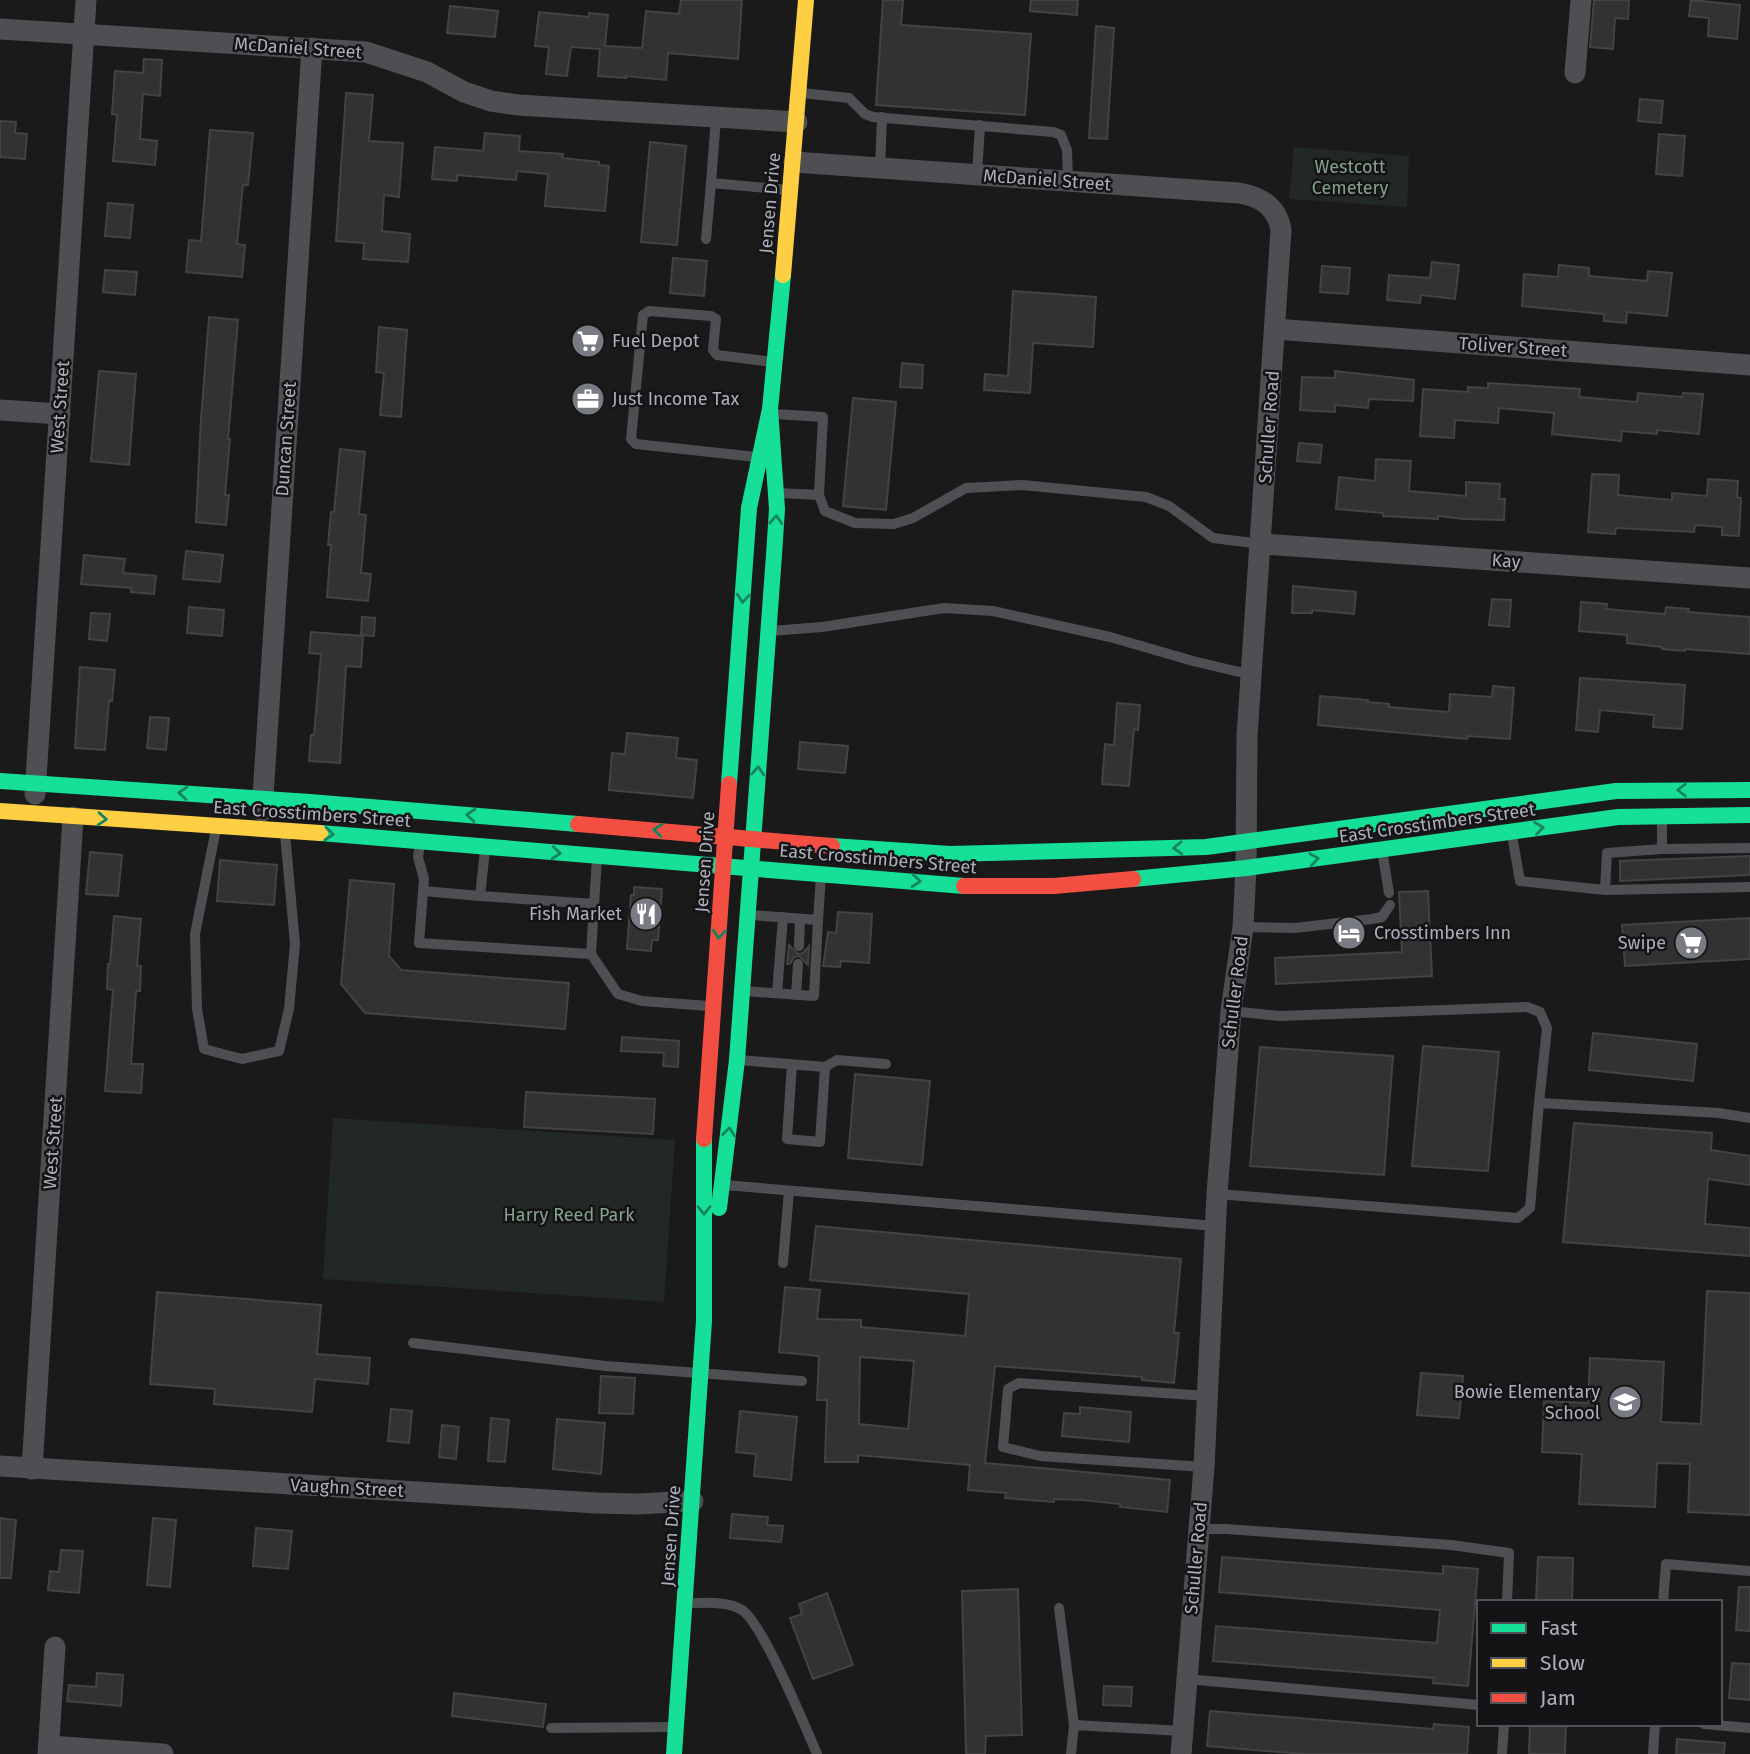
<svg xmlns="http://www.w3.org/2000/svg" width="1750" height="1754" font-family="'Fira Sans',sans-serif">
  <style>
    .green { fill: #222924 }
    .building { fill: #323232; stroke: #434346; stroke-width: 2; fill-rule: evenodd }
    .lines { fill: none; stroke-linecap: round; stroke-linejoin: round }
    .lane { stroke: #4e4f53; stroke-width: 10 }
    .street { stroke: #4e4f53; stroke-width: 21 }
    .fast { stroke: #16e098; stroke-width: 16 }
    .slow { stroke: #ffcf43; stroke-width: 16 }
    .jam { stroke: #f24e42; stroke-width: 16 }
    .oneway { stroke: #15845e }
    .labels { text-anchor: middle; stroke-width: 5; stroke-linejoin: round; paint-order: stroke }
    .street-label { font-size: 18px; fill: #acafba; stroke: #141416 }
    .park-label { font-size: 18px; fill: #85a38b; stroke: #141416 }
    .poi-label { font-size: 18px; fill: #acafba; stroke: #141416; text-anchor: start }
  </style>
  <rect width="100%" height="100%" fill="#1a1a1a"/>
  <g class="green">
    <path d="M1294,147L1409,156L1407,207L1289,199Z"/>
    <path d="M333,1118L675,1140L664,1302L323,1279Z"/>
  </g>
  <g class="building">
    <path d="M681,0H742L738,59L668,53L666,80L626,76V78L598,76L600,49L571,47L567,76L546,74L549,47L535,46L539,12L589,17V13L608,15L605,46L642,48L646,11L679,14Z"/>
    <path d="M883,0H903L901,25L1031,34L1025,115L876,105Z"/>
    <path d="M1031,0H1078L1077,15L1030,11Z"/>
    <path d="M1594,0H1629L1628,19L1615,18L1613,49L1590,47Z"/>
    <path d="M1691,0L1740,5L1737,39L1708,36L1709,18L1689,16Z"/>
    <path d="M450,6L498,11L495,37L447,33Z"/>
    <path d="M1096,26L1114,28L1107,139L1089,138Z"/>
    <path d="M144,59L162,60L160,96L143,94L140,139L157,141L155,165L113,161L117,115L112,114L115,71L143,73Z"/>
    <path d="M346,93L373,95L369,141L403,143L399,197L384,195L382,231L410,234L408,262L363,259L364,243L336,241Z"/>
    <path d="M1640,99L1663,101L1661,123L1638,121Z"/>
    <path d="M0,121L16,122L15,133L27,134L25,159L0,157Z"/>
    <path d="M210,130L253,133L248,185H243L237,244L245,245L242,277L186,272L189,240L201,241Z"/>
    <path d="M485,133L520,136L519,151L563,154L562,158L599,162V165L609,166L605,211L545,206L548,174L517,171L516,180L457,175V181L432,179L435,147L483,151Z"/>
    <path d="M1659,134L1685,136L1682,176L1656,174Z"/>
    <path d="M650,142L686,146L677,245L641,242Z"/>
    <path d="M108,203L133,205L130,238L105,236Z"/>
    <path d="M673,258L707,261L704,296L670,293Z"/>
    <path d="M1432,262L1459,265L1455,299L1421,295L1420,303L1387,300L1389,275L1430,278Z"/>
    <path d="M1559,265L1589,268V276L1647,281L1648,271L1672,273L1667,316L1627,312L1626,323L1604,321V314L1522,306L1524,274L1558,277Z"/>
    <path d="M1322,266L1350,268L1348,294L1320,292Z"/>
    <path d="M105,270L137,272L135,295L103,292Z"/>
    <path d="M1013,291L1096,297L1093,347L1033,343L1030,393L984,390L985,374L1008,376Z"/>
    <path d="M209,317L238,320L228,439H230L225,495H229L226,525L196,522L201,419Z"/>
    <path d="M379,327L407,330L401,417L380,415L384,373L376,372Z"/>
    <path d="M902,363L923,365L922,388L900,387Z"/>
    <path d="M99,371L136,374L129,465L91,461Z"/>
    <path d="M1335,371L1414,380L1413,401L1369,399L1368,408L1335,405V412L1300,410L1302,377L1335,378Z"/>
    <path d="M1488,383L1580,389L1579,397L1637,402L1638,393L1682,397L1683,393L1703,394L1699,434L1657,430V434L1622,431L1621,441L1552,434L1554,413L1499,408L1498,423L1455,420L1454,438L1420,436L1423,389L1468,392V387L1488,388Z"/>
    <path d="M853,398L896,402L886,510L843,506Z"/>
    <path d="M1299,443L1322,445L1320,463L1297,461Z"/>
    <path d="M340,449L365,452L359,514L366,515L361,573L371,574L368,601L327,597L331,545H328L331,512H334Z"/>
    <path d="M1376,459L1411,461L1409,491L1466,496V482L1500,484L1499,499H1505L1504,520L1464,519L1438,516V519L1383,516V513L1336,509L1339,477L1375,481Z"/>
    <path d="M1592,474L1619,475L1618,495L1672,500V493L1707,496L1708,479L1738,481L1737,497L1741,498L1739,536L1722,535V527L1695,525L1694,532L1616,528L1615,534L1588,532Z"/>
    <path d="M186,551L223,555L220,582L183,579Z"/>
    <path d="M84,555L125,559L123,573L156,576L154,594L131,592V588L81,584Z"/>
    <path d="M1293,586L1356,592L1354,614L1312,610V613H1292Z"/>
    <path d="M1492,599L1511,600L1509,627L1489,625Z"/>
    <path d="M1581,602L1607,604L1606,609L1665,614L1666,607L1689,609L1688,612L1750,617V654L1685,649V651L1662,649V647L1627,643V635L1579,631Z"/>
    <path d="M189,607L224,610L222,636L187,633Z"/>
    <path d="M91,613L110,614L107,641L89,639Z"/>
    <path d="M362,617L375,618L374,636L361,635Z"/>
    <path d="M311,632L363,636L361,667L346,666L340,763L309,761L311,735H314L321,654L309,653Z"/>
    <path d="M80,667L115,670L112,701L109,700L105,750L75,748Z"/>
    <path d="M1580,678L1685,685L1682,729L1653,727L1654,715L1600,710L1598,732L1576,730Z"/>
    <path d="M1493,686L1514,688L1510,739L1468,736L1467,739L1318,725L1320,696L1368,700L1367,702L1389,704V707L1449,712L1450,694L1492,697Z"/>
    <path d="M1117,703L1140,705L1138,730L1134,729L1129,786L1102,784L1105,744L1114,745Z"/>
    <path d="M150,717L169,718L166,750L147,748Z"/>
    <path d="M627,733L678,738L676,758L697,760L693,798L609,790L612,753L625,754Z"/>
    <path d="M800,742L848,746L845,773L798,769Z"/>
    <path d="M90,852L122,855L118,896L86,894Z"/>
    <path d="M1750,856V875L1620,881V861Z"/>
    <path d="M220,860L277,865L274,905L217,901Z"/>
    <path d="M350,880L394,884L389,956L401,970L569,983L565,1029L365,1013L341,984Z"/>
    <path d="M634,887L662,889L658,940H652L651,951L627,949L631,895H634Z"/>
    <path d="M1428,891L1432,976L1276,984L1275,958L1402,952L1399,892Z"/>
    <path d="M838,912L872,914L869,963L841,961L840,967L823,966L828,932L836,933Z"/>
    <path d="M114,916L141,919L137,966H141L140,991H136L131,1064H143L141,1093L105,1091L113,990L107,989L108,964H110Z"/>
    <path d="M1750,918V959L1625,966L1622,925Z"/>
    <path d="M789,945L798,954L803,953L809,946L808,965L799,956L794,957L790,964H787Z"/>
    <path d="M1593,1033L1697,1044L1693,1081L1589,1070Z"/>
    <path d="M622,1037L679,1041L678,1067L663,1066L664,1053L621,1051Z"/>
    <path d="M1423,1046L1499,1052L1488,1171L1412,1166Z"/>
    <path d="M1260,1047L1393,1056L1384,1175L1250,1166Z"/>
    <path d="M855,1074L930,1081L922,1165L848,1158Z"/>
    <path d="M526,1092L655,1099L653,1134L524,1127Z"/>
    <path d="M1574,1123L1712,1133L1711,1150L1750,1156V1185L1708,1179L1705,1224L1750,1228V1256L1563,1242Z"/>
    <path d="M816,1226L1181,1259L1174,1333H1179L1174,1383L1142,1380V1377L995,1366L985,1463L1170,1480L1167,1512L1120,1507L1121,1504L1082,1500L1054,1499V1502L1005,1498L1006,1493L968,1490L970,1465L858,1455V1462H825L827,1400H817L819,1356L779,1352L785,1287L820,1290L817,1319L861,1320V1327L965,1336L969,1294L810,1280ZM860,1357L914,1361L908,1429L859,1424Z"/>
    <path d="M1707,1291L1750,1293V1515L1688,1512L1690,1464L1657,1463L1655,1507L1579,1504L1582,1454L1542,1452L1544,1401L1588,1403L1590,1358L1664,1362L1661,1422L1701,1424Z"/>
    <path d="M157,1292L321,1305L317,1354L370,1358L368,1384L315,1379L312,1412L214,1404L215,1389L150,1384Z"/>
    <path d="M1421,1373L1463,1376L1459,1418L1417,1415Z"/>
    <path d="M601,1376L635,1378L633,1414L599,1413Z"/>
    <path d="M1080,1407L1131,1412L1129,1442L1062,1436L1064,1413L1080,1414Z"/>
    <path d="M391,1409L412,1411L409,1443L388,1441Z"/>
    <path d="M740,1411L797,1417L791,1480L754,1476L756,1454L736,1452Z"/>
    <path d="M491,1418L509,1420L505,1462L488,1461Z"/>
    <path d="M557,1419L605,1423L601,1474L553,1469Z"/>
    <path d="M442,1425L459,1427L456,1459L439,1457Z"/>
    <path d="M732,1514L768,1517L767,1525L783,1526L781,1542L730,1538Z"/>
    <path d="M0,1518L16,1520L11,1578H0Z"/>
    <path d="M153,1518L176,1520L170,1587L147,1585Z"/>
    <path d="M256,1528L292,1531L288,1569L253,1566Z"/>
    <path d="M61,1550L83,1551L79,1593L48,1590L50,1571L59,1572Z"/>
    <path d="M1222,1557L1443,1574V1566L1478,1569L1468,1686L1433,1683L1434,1678L1213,1661L1216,1626L1437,1643L1440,1610L1219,1592Z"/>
    <path d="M1538,1557L1573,1558L1572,1602H1536Z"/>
    <path d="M1739,1587H1750V1631L1736,1630Z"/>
    <path d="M1018,1589L1022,1735L986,1736L985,1754H966L962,1591Z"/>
    <path d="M827,1593L853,1665L813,1679L790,1618L802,1614L799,1604Z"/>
    <path d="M1732,1663L1750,1664V1700L1729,1698Z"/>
    <path d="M97,1673L123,1675L121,1706L67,1701L69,1685L96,1687Z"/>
    <path d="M1104,1686L1132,1687L1131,1706L1103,1705Z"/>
    <path d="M454,1693L546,1704L543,1727L452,1716Z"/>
    <path d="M1210,1711L1433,1729L1434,1724L1469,1727L1467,1754H1303L1207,1746Z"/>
    <path d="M1530,1724H1566L1565,1754H1529Z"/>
    <path d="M1677,1739L1725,1743L1724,1754H1676Z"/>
  </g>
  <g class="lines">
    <g class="lane">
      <path d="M802,93L849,98L865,114L873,117L1053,132L1061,135L1067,150L1068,181"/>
      <path d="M716,118L711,183L788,190"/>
      <path d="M880,168L882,117"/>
      <path d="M977,175L980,125"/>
      <path d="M706,239L711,183"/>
      <path d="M775,414L823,417L819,495L778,493"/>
      <path d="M756,457L636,444L631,439L643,315L649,311L711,316L716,319L713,350L717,355L773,362"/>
      <path d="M819,495L825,511L855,523L894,524L913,518L966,488L1022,485L1146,497L1169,506L1213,538L1262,544"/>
      <path d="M771,631L822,627L944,608L993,611L1110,637L1193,661L1252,675"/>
      <path d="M1662,817V849L1750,848"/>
      <path d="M216,829L195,934L197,1009L204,1049L242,1059L279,1051L289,1009L295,944L285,833"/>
      <path d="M1512,835L1520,881L1605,890L1750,887"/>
      <path d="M420,844L418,857L424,879L419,943L591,954L597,857"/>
      <path d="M485,850L480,896L594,904"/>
      <path d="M1382,850L1389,893"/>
      <path d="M1605,890L1607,853L1662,849"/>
      <path d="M423,891L480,896"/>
      <path d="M750,915L818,920L821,875"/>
      <path d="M1243,927L1295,928L1372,919L1382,917L1390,905"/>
      <path d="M799,946L800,919"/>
      <path d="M591,954L618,994L642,1001L709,1006"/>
      <path d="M744,991L814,996L818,920"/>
      <path d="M777,993L783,917"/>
      <path d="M796,995L798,964"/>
      <path d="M1231,1011L1280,1016L1527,1007L1540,1012L1547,1028L1539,1103"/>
      <path d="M739,1060L825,1067L820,1142L787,1139L792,1064"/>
      <path d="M825,1067L837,1060L886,1064"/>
      <path d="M724,1185L1215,1226"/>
      <path d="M1217,1194L1518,1218L1530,1208L1539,1103L1719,1113L1750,1118"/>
      <path d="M783,1263L789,1191"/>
      <path d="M413,1343L606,1366L802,1381"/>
      <path d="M1204,1467L1040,1456L1003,1447L1008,1389L1019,1383L1207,1396"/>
      <path d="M1198,1529H1226L1451,1545L1509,1553L1507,1602"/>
      <path d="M1663,1602L1666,1564L1750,1571"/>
      <path d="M689,1603C706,1603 727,1601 742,1610C763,1624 805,1726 817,1754"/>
      <path d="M1059,1608L1074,1725"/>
      <path d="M1186,1679L1479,1705"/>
      <path d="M1704,1724L1750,1728"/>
      <path d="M551,1728L674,1727"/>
      <path d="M1071,1754L1074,1725L1182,1731"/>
      <path d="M1502,1754L1504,1724"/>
      <path d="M1653,1754L1655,1724"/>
    </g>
    <g class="street">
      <path d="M0,29L366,52L427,72L464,92L491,101L518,105L797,122"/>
      <path d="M1575,73L1581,0"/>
      <path d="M794,162L1239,193C1262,197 1277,207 1281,230L1247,736L1246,868L1243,927L1231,1011L1217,1194L1204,1467L1181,1754"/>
      <path d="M1275,329L1750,365"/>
      <path d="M0,410L60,414"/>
      <path d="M1262,544L1750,578"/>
      <path d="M35,794L86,0"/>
      <path d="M262,811L312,48"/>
      <path d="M0,1466L596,1503L638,1504L693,1501"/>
      <path d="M32,1469L73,817"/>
      <path d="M49,1746L163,1754"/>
      <path d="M48,1754L55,1647"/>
    </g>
    <g class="fast">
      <path d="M0,781L310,802L578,824"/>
      <path d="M729,784L749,508L770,409"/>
      <path d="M320,833L964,886"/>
      <path d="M832,846L950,854L1206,847L1616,791L1750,790"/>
      <path d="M1133,879L1246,868L1618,817L1750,815"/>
      <path d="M719,1208L737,1060L774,555L777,509L770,409L783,275"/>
      <path d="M674,1754L704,1321V1139"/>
    </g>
    <g class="slow">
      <path d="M783,275L806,0"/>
      <path d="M0,811L320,833"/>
    </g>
    <g class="jam">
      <path d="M578,824L832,846"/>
      <path d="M964,886H1054L1133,879"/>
      <path d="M704,1139L729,784"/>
    </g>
  </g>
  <defs><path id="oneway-chevron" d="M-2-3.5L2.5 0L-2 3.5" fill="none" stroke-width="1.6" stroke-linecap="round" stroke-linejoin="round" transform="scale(1.75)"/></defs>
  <g class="oneway">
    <use href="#oneway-chevron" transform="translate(776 520) rotate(-87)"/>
    <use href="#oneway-chevron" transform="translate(743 598) rotate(94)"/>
    <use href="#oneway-chevron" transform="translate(758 771) rotate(-86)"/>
    <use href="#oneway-chevron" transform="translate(1682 790) rotate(180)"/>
    <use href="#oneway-chevron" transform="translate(183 793) rotate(-176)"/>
    <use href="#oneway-chevron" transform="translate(471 815) rotate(-175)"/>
    <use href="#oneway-chevron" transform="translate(102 819) rotate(4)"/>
    <use href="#oneway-chevron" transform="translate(1539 828) rotate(-8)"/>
    <use href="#oneway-chevron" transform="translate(658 830) rotate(-175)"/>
    <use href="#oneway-chevron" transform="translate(329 834) rotate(5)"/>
    <use href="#oneway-chevron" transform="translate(1178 848) rotate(177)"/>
    <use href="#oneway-chevron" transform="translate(556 853) rotate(5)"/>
    <use href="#oneway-chevron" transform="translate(1314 859) rotate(-8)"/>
    <use href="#oneway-chevron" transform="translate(916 881) rotate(5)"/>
    <use href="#oneway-chevron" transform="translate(719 934) rotate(94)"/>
    <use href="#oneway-chevron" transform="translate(729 1132) rotate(-84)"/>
    <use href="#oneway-chevron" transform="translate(704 1210) rotate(90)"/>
  </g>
  <defs>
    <symbol id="supermarket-disc" viewBox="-11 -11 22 22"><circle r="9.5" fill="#797b82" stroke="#141416"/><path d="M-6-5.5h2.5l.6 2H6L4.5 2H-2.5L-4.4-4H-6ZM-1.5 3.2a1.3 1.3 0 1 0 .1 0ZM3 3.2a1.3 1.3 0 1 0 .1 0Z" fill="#fff"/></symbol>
    <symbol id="office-disc" viewBox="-11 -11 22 22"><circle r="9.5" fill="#797b82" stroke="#141416"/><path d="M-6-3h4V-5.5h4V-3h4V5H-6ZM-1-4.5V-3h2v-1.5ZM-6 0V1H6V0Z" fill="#fff"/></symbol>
    <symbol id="restaurant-disc" viewBox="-11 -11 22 22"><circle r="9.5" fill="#797b82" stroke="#141416"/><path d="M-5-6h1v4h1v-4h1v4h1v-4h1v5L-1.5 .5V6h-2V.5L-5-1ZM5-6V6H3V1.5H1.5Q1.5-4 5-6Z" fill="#fff"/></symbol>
    <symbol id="hotel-disc" viewBox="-11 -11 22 22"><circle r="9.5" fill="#797b82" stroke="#141416"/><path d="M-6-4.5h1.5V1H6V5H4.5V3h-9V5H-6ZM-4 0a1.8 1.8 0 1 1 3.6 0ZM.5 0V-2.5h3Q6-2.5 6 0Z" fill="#fff"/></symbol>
    <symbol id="school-disc" viewBox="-11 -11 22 22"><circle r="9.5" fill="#797b82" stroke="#141416"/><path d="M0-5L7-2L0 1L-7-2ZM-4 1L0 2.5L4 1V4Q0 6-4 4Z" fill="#fff"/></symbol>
  </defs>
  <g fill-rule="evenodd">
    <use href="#supermarket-disc" x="569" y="322" width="38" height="38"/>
    <use href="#office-disc" x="569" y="380" width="38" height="38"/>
    <use href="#restaurant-disc" x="627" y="895" width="38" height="38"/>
    <use href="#hotel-disc" x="1330" y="914" width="38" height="38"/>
    <use href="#supermarket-disc" x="1672" y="924" width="38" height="38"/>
    <use href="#school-disc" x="1606" y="1383" width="38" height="38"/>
  </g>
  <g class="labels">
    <g class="street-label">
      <text transform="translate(298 48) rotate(4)" y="6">McDaniel Street</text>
      <text transform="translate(1047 180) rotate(4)" y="6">McDaniel Street</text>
      <text transform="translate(770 203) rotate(-85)" y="6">Jensen Drive</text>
      <text transform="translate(1513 347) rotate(4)" y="6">Toliver Street</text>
      <text transform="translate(60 407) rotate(-86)" y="6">West Street</text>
      <text transform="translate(1269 427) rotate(-86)" y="6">Schuller Road</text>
      <text transform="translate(286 439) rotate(-86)" y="6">Duncan Street</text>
      <text transform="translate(1506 561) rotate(4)" y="6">Kay</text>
      <text transform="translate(312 814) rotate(4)" y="6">East Crosstimbers Street</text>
      <text transform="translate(1437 823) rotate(-8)" y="6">East Crosstimbers Street</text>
      <text transform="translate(878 859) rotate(5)" y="6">East Crosstimbers Street</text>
      <text transform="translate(705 862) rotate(-86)" y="6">Jensen Drive</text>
      <text transform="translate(1235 992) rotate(-83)" y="6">Schuller Road</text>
      <text transform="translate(53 1143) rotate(-86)" y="6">West Street</text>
      <text transform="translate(347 1488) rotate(3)" y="6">Vaughn Street</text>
      <text transform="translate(671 1536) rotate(-86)" y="6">Jensen Drive</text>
      <text transform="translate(1196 1558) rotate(-85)" y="6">Schuller Road</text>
    </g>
    <g class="park-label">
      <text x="1350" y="173">Westcott<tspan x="1350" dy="21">Cemetery</tspan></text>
      <text x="569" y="1221">Harry Reed Park</text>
    </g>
    <g class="poi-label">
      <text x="612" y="347">Fuel Depot</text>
      <text x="612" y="405">Just Income Tax</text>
      <text x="622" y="920" text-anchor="end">Fish Market</text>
      <text x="1374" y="939">Crosstimbers Inn</text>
      <text x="1666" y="949" text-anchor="end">Swipe</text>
      <text x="1600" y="1398" text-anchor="end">Bowie Elementary<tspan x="1600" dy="21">School</tspan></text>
    </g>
  </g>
  <rect x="1477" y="1600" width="245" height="126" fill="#141416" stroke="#515258" stroke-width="2"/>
  <rect x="1491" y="1623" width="35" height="10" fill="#16e098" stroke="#515258" stroke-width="2"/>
  <text x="1540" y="1635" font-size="21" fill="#acafba">Fast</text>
  <rect x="1491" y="1658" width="35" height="10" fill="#ffcf43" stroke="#515258" stroke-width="2"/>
  <text x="1540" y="1670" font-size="21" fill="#acafba">Slow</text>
  <rect x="1491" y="1693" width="35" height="10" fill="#f24e42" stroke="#515258" stroke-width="2"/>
  <text x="1540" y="1705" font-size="21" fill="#acafba">Jam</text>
</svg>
